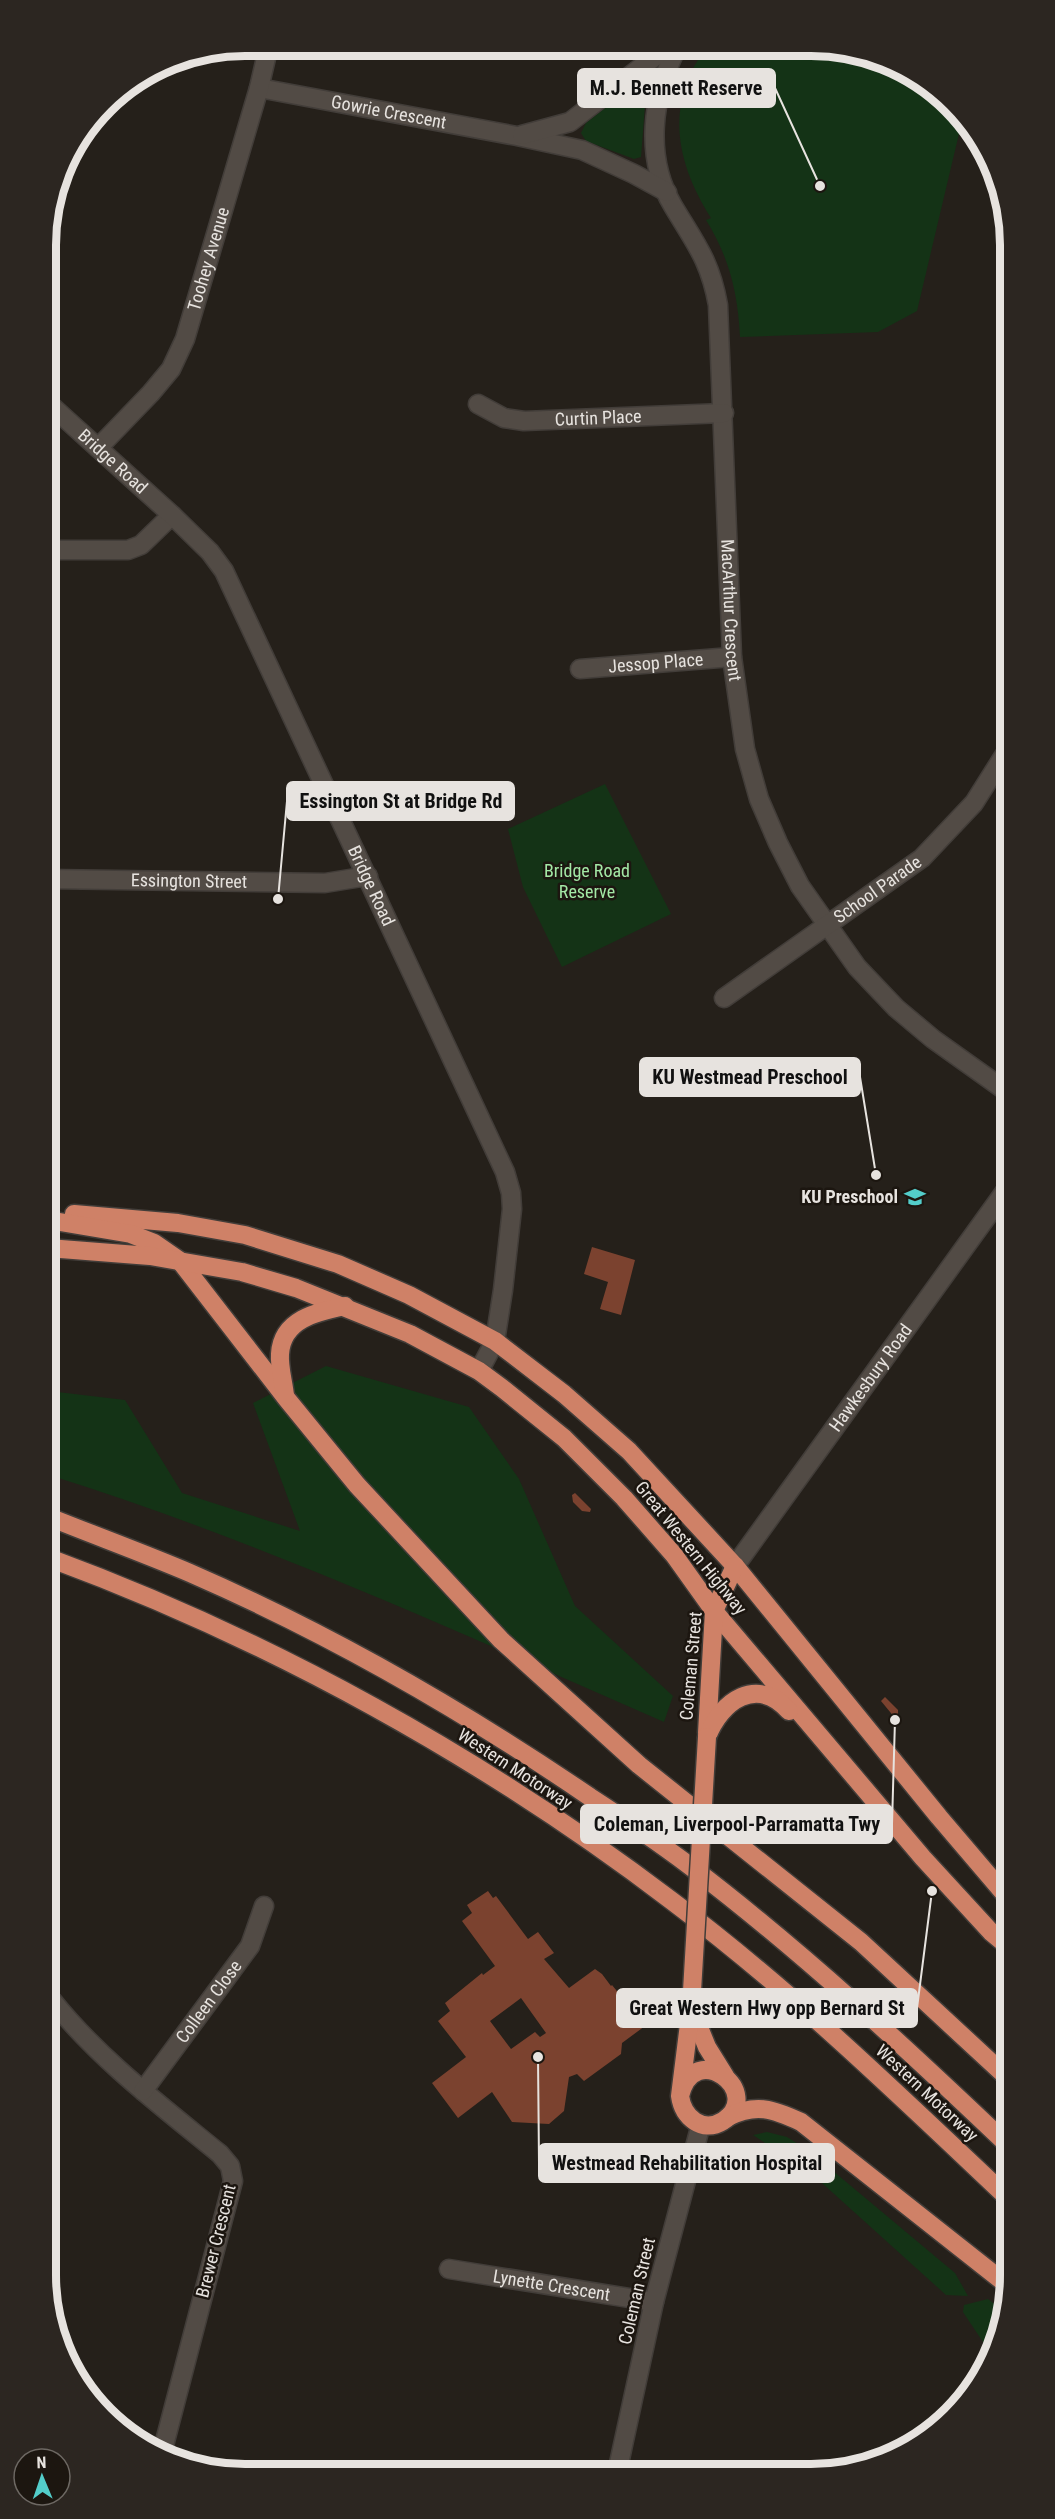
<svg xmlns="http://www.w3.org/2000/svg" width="1055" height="2519" font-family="'Roboto Condensed',sans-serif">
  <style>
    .green { fill: #143316 }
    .building { fill: #7b422f; fill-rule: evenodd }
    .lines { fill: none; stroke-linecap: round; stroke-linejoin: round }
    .street-casing { stroke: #423d39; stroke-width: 21 }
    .secondary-casing { stroke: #423d39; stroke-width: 21 }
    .highway-casing { stroke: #423d39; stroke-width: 21 }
    .street { stroke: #524b45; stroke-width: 18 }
    .secondary { stroke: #524b45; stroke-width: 18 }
    .highway { stroke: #cf8167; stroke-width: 18 }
    .highway-bridge-casing { stroke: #423d39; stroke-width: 21; stroke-linecap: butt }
    .highway-bridge { stroke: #cf8167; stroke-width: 18 }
    .labels { text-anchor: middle; stroke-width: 5; stroke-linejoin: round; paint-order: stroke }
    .street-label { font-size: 18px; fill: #e7e3df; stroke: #1c1610 }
    .park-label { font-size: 18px; fill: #a3e8a5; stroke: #1c1610 }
    .poi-label { font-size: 18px; font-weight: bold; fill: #e7e3df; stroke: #1c1610; text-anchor: end }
    .rim { fill: none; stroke: #e7e3df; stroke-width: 8 }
    .leader { fill: none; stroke: #e7e3df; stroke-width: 2 }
    .callout-dot { fill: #e7e3df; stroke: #1c1610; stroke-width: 2 }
    .callout { fill: #e7e3df; stroke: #e7e3df; stroke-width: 2 }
    .callout-label { font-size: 20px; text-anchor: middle; font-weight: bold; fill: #111 }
  </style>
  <rect width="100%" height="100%" fill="#25201a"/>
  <g class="green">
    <path d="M706,48L849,49L899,66L951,103L962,121L917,311L878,332L740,337C738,293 729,257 706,220L711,218C676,163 664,104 706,48Z"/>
    <path d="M636,84L645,88L646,92L641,157L634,159L586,141L581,133L586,123Z"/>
    <path d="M605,784L671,914L562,967L523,887L508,829Z"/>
    <path d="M326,1366L469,1407L519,1479L575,1606L673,1696L664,1722C461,1633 260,1541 49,1475V1391L125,1400L182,1493L300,1531L253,1403Z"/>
    <path d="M767,2132L787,2137L808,2150L955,2273L968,2296L946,2295L812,2174L753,2135Z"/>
    <path d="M988,2299L1005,2312L999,2339L991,2354L963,2312L964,2305Z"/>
  </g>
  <g class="building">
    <path d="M592,1247L635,1260L621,1315L600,1309L608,1282L584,1274Z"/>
    <path d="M575,1493L591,1509L590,1512L582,1511L573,1502L572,1495Z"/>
    <path d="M885,1697L898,1710V1718H895L881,1701Z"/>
    <path d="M488,1891L493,1898L496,1896L528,1939L538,1932L554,1953L544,1959L569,1988L595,1969L602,1974L611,1986L612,1985L645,2026L622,2043L621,2054L584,2081L577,2074L569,2077L564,2111L549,2124L512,2122L492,2092L458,2118L432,2083L466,2057L438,2021L450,2011L445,2003L482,1973L483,1975L495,1966L462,1921L472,1913L467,1905ZM521,1998L546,2033L540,2037L535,2032L511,2049L490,2021Z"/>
  </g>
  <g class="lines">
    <defs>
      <g id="street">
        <path id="s1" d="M677,48C652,96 644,157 673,206C695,243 710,260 718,305L732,657L745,749L759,799L778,843L800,886L857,967L896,1008L933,1039L1006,1091"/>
        <path id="s2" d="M259,88L517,136L582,150L634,174L667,192"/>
        <path d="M522,135L570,122L666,48"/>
        <path id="s3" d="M478,404L504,418L524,421L724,413"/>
        <path id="s4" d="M98,448L151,393L171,369L185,339L259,88L269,45"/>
        <path d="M46,550H128L141,545L172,515"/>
        <path id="s5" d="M580,669L732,657"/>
        <path id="s6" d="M47,879L325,883L368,876"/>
        <path id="s7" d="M724,998L922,858L974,803L1005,754"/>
        <path d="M51,1999C99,2059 160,2105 220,2154L230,2166L233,2181L163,2449"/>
        <path id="s8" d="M143,2091L250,1946L264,1906"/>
        <path id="s9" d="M449,2269L654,2302"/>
      </g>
      <g id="secondary">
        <path id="s10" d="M46,401L172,515L210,552L224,571L505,1172L511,1193L512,1209L503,1290L495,1341L479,1371"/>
        <path id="s11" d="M735,1566L1006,1190"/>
        <path d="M618,2468L654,2302L701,2124"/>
      </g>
      <g id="highway">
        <path d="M74,1214L178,1223L245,1235L338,1264L409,1295L495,1341L564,1394L629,1451L735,1566L939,1817L1008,1898"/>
        <path d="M48,1220L131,1234L154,1243L180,1261L286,1398L357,1485L501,1640L639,1765L861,1942L1009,2079"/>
        <path d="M48,1248L150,1256L242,1272L296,1288L410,1334L479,1371L502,1388L564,1438L624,1498L674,1555L714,1611L923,1858L991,1932L1009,1947"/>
        <path d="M285,1396C284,1383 279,1368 280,1354C282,1319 317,1312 345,1306"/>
        <path d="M49,1517C96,1536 143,1553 190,1573C330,1634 464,1711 590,1797C624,1819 658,1842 690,1866C803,1952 907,2049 1009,2146"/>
        <path d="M49,1558C271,1640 484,1758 672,1901C792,1991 900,2096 1009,2199"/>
        <path d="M707,1733L714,1611L735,1566"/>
        <path d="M707,1737C721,1701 757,1675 789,1711"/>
        <path d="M692,2010L707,2047L725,2076"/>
        <path d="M680,2096C694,2037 766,2093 723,2121C702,2134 683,2117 680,2096L691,2008"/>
        <path d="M728,2117C756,2103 773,2109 801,2122L1010,2287"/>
      </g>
    </defs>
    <use href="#street" class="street-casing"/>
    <use href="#secondary" class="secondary-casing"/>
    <use href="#highway" class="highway-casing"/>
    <use href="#street" class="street"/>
    <use href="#secondary" class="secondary"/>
    <use href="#highway" class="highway"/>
    <defs>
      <path id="highway-bridge" d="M691,2008L707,1737"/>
    </defs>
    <use href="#highway-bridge" class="highway-bridge-casing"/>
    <use href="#highway-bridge" class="highway-bridge"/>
  </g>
  <defs>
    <symbol id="school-bare" viewBox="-9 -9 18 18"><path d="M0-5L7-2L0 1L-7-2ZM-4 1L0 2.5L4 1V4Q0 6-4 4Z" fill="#53cdca" stroke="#1c1610" stroke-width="2.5" paint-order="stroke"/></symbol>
  </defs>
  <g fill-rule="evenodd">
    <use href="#school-bare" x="900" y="1182" width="30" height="30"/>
  </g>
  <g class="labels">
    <g class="street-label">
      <text dy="6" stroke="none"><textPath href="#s2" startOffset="132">Gowrie Crescent</textPath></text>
      <text dy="6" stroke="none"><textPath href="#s4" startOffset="224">Toohey Avenue</textPath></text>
      <text dy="6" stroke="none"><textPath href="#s3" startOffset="124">Curtin Place</textPath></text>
      <text dy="6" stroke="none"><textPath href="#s10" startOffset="90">Bridge Road</textPath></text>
      <text dy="6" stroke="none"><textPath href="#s1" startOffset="580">MacArthur Crescent</textPath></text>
      <text dy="6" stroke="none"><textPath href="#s5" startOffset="76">Jessop Place</textPath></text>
      <text dy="6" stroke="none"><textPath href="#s6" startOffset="142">Essington Street</textPath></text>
      <text dy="6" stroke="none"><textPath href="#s10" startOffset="594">Bridge Road</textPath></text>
      <text dy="6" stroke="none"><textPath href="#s7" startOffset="188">School Parade</textPath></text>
      <text dy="6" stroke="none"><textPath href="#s11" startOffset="232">Hawkesbury Road</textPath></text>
      <text transform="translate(691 1548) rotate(51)" y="6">Great Western Highway</text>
      <text transform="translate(691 1666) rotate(-85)" y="6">Coleman Street</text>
      <text transform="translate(515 1769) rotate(33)" y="6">Western Motorway</text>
      <text dy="6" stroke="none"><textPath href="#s8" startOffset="111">Colleen Close</textPath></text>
      <text transform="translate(927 2093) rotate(43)" y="6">Western Motorway</text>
      <text transform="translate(216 2241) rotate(-76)" y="6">Brewer Crescent</text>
      <text dy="6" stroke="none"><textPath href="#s9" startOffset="104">Lynette Crescent</textPath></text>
      <text transform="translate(637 2291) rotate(-77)" y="6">Coleman Street</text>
    </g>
    <g class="park-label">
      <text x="587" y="877">Bridge Road<tspan x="587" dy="21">Reserve</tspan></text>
    </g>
    <g class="poi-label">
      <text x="898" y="1203">KU Preschool</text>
    </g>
  </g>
  <path d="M0 0H1055V2519H0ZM245 56H811A189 189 0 0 1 1000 245V2275A189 189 0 0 1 811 2464H245A189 189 0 0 1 56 2275V245A189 189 0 0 1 245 56Z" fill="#2c2621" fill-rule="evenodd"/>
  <path class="rim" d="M245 56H811A189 189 0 0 1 1000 245V2275A189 189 0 0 1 811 2464H245A189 189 0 0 1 56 2275V245A189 189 0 0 1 245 56Z"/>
  <path class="leader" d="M820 186L775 88M278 899L287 801M876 1175L860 1077M895 1720L892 1824M932 1891L917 2008M538 2057L539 2163"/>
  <g class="callout-dot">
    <circle cx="820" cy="186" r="6"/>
    <circle cx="278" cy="899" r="6"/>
    <circle cx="876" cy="1175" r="6"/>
    <circle cx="895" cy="1720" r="6"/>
    <circle cx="932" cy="1891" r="6"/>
    <circle cx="538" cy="2057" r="6"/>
  </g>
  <g class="callout">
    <rect x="578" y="69" width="197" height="38" rx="6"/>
    <rect x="287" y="782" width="227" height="38" rx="6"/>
    <rect x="640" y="1058" width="220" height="38" rx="6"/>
    <rect x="581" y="1805" width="311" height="38" rx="6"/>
    <rect x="617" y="1989" width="300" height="38" rx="6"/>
    <rect x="539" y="2144" width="295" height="38" rx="6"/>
  </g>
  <g class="callout-label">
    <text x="676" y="95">M.J. Bennett Reserve</text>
    <text x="401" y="808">Essington St at Bridge Rd</text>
    <text x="750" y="1084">KU Westmead Preschool</text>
    <text x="737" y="1831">Coleman, Liverpool-Parramatta Twy</text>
    <text x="767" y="2015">Great Western Hwy opp Bernard St</text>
    <text x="687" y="2170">Westmead Rehabilitation Hospital</text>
  </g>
  <g transform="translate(42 2477) rotate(358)"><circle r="28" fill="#1c1610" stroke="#6d6863" stroke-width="1.5"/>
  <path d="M0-4.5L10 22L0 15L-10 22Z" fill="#53cdca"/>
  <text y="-9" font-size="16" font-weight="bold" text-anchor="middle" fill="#e7e3df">N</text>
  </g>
</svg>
